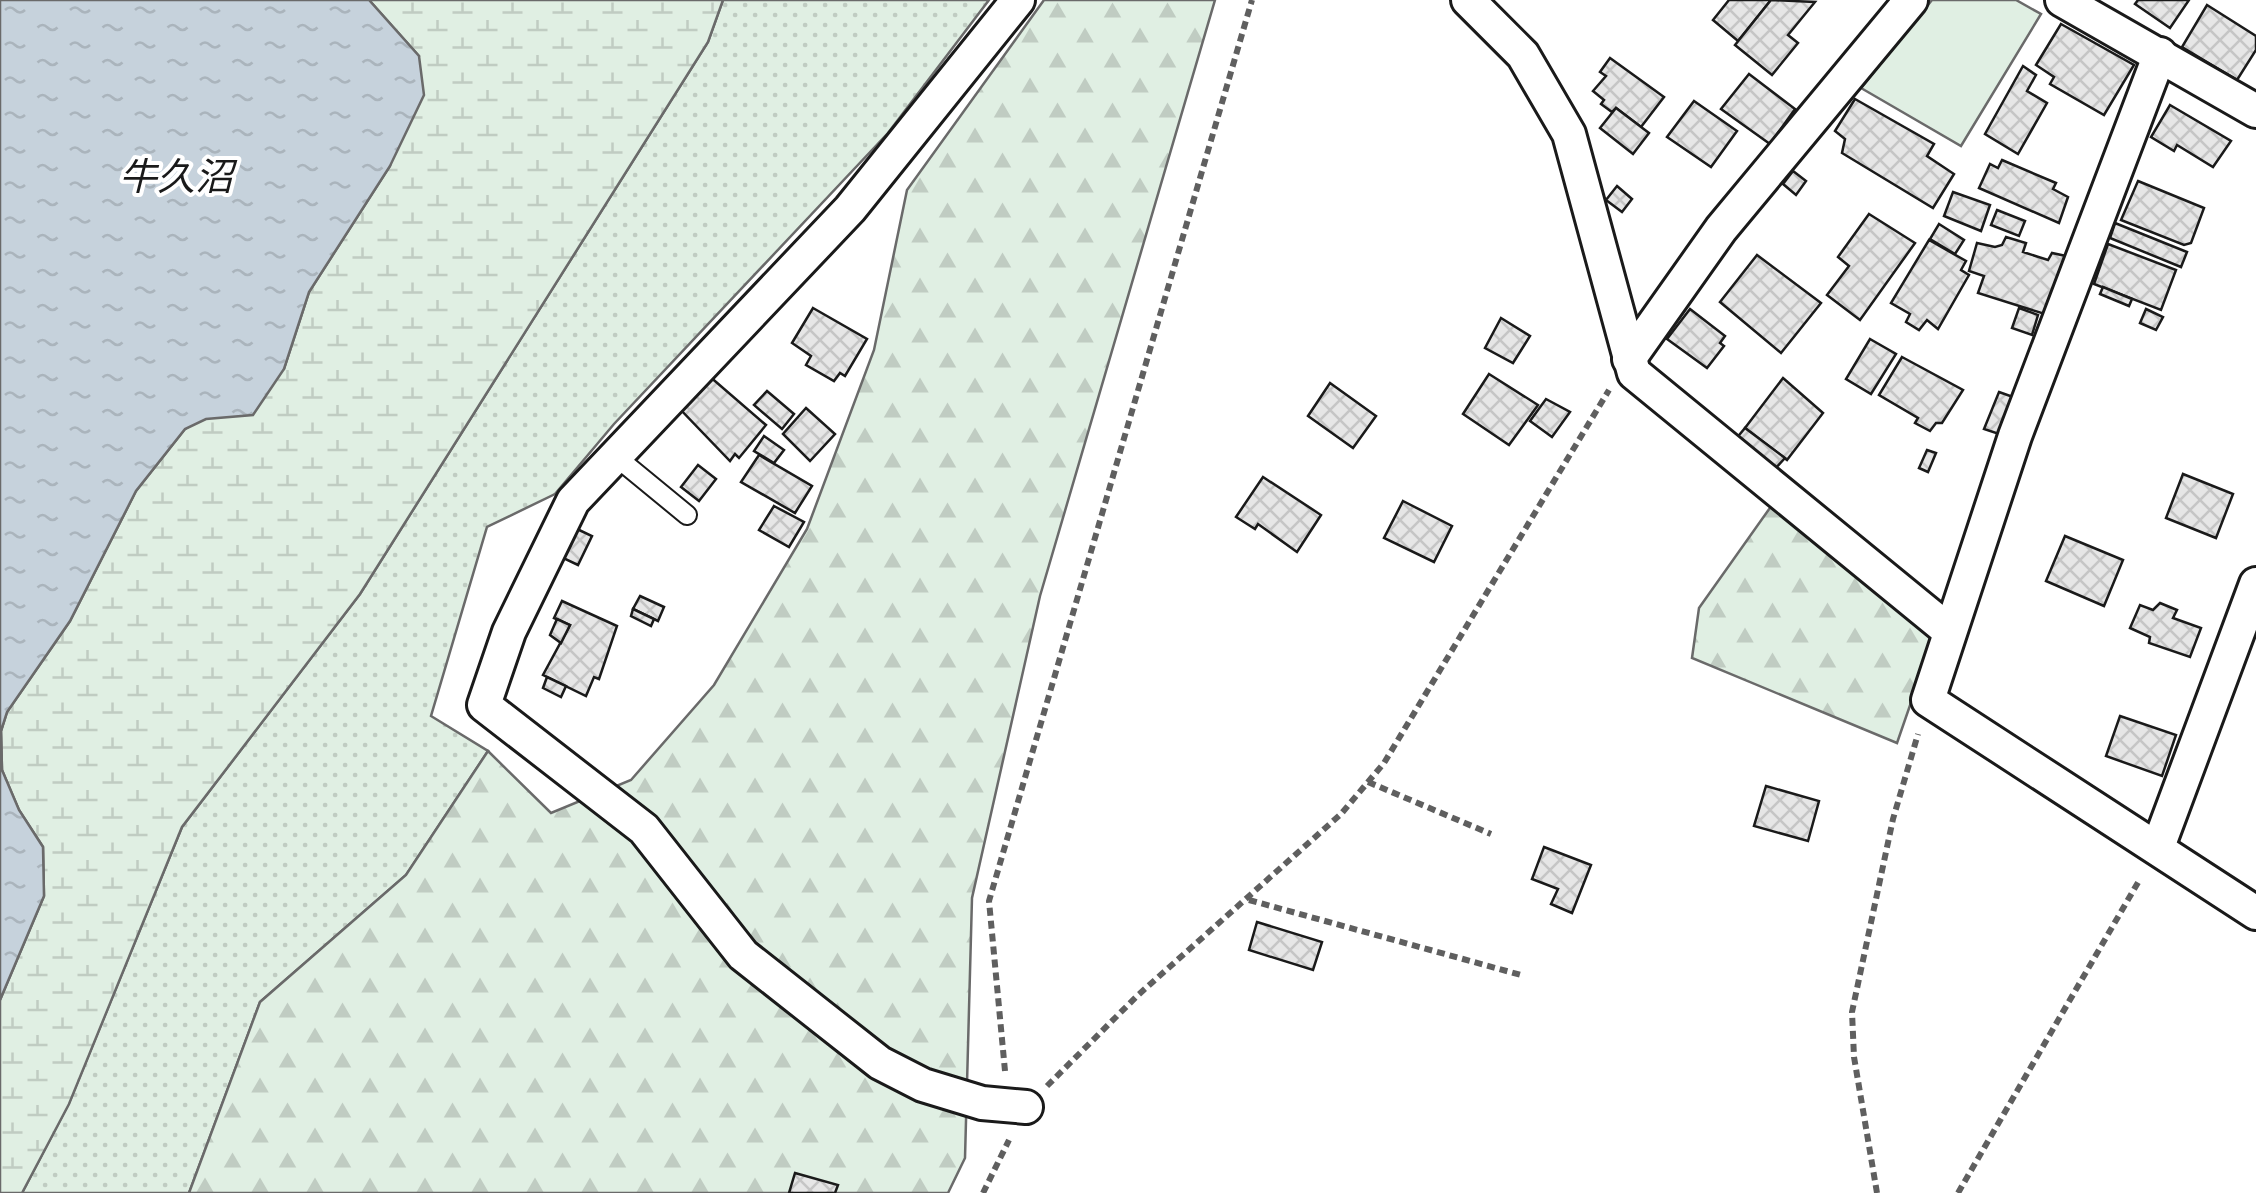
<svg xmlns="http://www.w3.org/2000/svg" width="2256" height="1193" font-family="Signika,'Noto Sans JP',sans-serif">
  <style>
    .grass { fill: url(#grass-dots); stroke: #6a6a6a; stroke-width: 2.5 }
    .forest { fill: url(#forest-firs); stroke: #6a6a6a; stroke-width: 2.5 }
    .wetland { fill: url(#wetland-marsh); stroke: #6a6a6a; stroke-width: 2.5 }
    .garden { fill: #e0efe3; stroke: #6a6a6a; stroke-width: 2.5 }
    .water { fill: url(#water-ripples); stroke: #6a6a6a; stroke-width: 2.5 }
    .building { fill: url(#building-cross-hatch); stroke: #1a1a1a; stroke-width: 2.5 }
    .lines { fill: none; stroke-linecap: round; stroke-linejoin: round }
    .service-casing { stroke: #1a1a1a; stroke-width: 22 }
    .minor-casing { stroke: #1a1a1a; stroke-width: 38 }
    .path { stroke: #5f5f5f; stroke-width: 6; stroke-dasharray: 8 5; stroke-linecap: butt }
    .service { stroke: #fff; stroke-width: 18 }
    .minor { stroke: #fff; stroke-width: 32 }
    .labels { text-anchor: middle; stroke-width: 8; stroke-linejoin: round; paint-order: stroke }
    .water-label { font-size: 38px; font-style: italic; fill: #1a1a1a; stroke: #fff }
  </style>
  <defs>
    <pattern id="grass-dots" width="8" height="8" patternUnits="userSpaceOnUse" patternTransform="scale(2.5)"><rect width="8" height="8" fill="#e0efe3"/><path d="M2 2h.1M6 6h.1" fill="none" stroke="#c0ccc2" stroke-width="1.8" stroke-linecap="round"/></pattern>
    <pattern id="forest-firs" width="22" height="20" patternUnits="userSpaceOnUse" patternTransform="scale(2.5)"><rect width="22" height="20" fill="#e0efe3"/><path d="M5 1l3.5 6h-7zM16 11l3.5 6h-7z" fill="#c0ccc2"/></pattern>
    <pattern id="wetland-marsh" width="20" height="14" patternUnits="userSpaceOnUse" patternTransform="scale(2.5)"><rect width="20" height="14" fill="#e0efe3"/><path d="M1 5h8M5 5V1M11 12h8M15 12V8" fill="none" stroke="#c0ccc2"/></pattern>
    <pattern id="water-ripples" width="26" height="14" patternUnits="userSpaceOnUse" patternTransform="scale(2.5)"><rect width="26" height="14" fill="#c6d2dc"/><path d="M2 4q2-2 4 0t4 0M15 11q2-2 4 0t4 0" fill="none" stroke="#aab4bc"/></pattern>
    <pattern id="building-cross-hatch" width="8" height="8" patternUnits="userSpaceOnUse" patternTransform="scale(2.5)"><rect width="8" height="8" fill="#e6e6e6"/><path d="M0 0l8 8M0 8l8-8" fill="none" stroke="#c5c5c5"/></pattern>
  </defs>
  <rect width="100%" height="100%" fill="#fff"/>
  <path class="grass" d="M723,0H989L888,133L614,424L555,494L487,527L431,716L488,751L406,875L260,1002L189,1193H22L69,1103L182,827L360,594L708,42Z"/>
  <g class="forest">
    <path d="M1044,0H1215L1040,596L972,898L965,1158L948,1193H189L260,1002L406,875L488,751L551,813L631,780L714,685L807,529L874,350L907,190Z"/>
    <path d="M1772,505L1934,636L1897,743L1692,658L1699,608Z"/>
  </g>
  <path class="wetland" d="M369,0H723L708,42L360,594L182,827L69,1104L22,1193H0V1000L44,896L43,847L19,810L2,770L1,731L7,712L70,621L136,491L185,429L284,369L309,292L390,166L419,56Z"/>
  <path class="garden" d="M1932,0H2016L2041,14L1961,146L1861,88Z"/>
  <path class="water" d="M0,0H369L419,56L424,95L390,166L309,292L284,369L253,415L206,419L185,429L136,491L70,621L7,712L1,731L2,770L19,810L43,847L44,896L0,1000Z"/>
  <g class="building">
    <path d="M1729,0H1771L1738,41L1713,20Z"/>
    <path d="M1771,0L1815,2L1788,35L1798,43L1772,75L1735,45Z"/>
    <path d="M2138,0H2189L2170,28L2135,4Z"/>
    <path d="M2207,5L2256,36V50L2237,80L2182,47Z"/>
    <path d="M2061,24L2134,65L2104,115L2050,84L2054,77L2036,65Z"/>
    <path d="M1610,58L1664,97L1641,127L1616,108L1612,112L1601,104L1604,100L1593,91L1606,76L1600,72Z"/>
    <path d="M2023,66L2036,75L2027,91L2047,103L2018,154L1985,134Z"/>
    <path d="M1749,74L1795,109L1770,144L1721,109Z"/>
    <path d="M1855,99L1934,144L1927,156L1954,174L1933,208L1842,153L1845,139L1835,131Z"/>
    <path d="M1694,101L1737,131L1711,167L1667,137Z"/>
    <path d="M2170,105L2231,141L2213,167L2177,145L2174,151L2151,137Z"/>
    <path d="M1616,108L1649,133L1633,154L1600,128Z"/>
    <path d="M2002,160L2056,183L2053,189L2068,197L2059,223L1979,188L1990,164L1998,168Z"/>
    <path d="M1793,171L1806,181L1796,195L1783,184Z"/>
    <path d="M2138,181L2204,208L2191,243L2184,245L2121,220Z"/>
    <path d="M1617,186L1632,199L1622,212L1606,200Z"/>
    <path d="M1953,192L1990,205L1981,231L1944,216Z"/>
    <path d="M1997,210L2025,221L2019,236L1991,225Z"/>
    <path d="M1869,214L1915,243L1860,320L1827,295L1849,266L1838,257Z"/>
    <path d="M2115,223L2187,252L2181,267L2110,238Z"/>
    <path d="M1939,224L1964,240L1955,254L1930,239Z"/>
    <path d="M2006,237L2026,243L2023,252L2048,260L2052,253L2066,256L2048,315L1978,293L1984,276L1969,271L1977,243L1995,247L2002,245Z"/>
    <path d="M1929,240L1966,261L1961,270L1969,275L1938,329L1927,320L1919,330L1906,322L1910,314L1891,303Z"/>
    <path d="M2108,244L2176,270L2161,310L2094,284Z"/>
    <path d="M1757,255L1821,303L1781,353L1720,302Z"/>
    <path d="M2103,287L2132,299L2129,306L2100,294Z"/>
    <path d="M813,308L867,339L845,376L840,373L834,381L806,365L811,356L792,343Z"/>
    <path d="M2019,308L2038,315L2032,335L2012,328Z"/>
    <path d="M1690,309L1725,336L1720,343L1724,346L1707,368L1667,339Z"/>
    <path d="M2146,309L2163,317L2156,330L2140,323Z"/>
    <path d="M1501,318L1530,336L1513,363L1485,348Z"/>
    <path d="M1870,339L1896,354L1871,394L1846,379Z"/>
    <path d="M1902,357L1963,390L1942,423H1936L1930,431L1915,423L1918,418L1879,395Z"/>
    <path d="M1489,374L1538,405L1509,445L1463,414Z"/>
    <path d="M708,375L766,425L739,458L735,454L730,461L679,408Z"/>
    <path d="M1783,378L1823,413L1787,460L1745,428Z"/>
    <path d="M1330,383L1376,416L1353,448L1308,416Z"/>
    <path d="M767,391L794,414L782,429L754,405Z"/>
    <path d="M1999,392L2016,398L2002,435L1984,429Z"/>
    <path d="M1546,399L1570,412L1552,437L1530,421Z"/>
    <path d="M806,408L835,434L810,461L783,434Z"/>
    <path d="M1745,428L1785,458L1774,470L1735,440Z"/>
    <path d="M764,436L784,450L774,463L754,451Z"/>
    <path d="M1927,450L1936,453L1928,472L1919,468Z"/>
    <path d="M759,455L812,486L795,513L741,482Z"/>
    <path d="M698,465L716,479L699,501L681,487Z"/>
    <path d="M2183,474L2233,494L2216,538L2166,518Z"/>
    <path d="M1263,477L1321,515L1297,552L1258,524L1255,529L1236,517Z"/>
    <path d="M1403,501L1452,526L1434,562L1384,538Z"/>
    <path d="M774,506L804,522L789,547L759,530Z"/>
    <path d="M577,529L592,536L578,565L563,558Z"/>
    <path d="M2065,536L2123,560L2104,606L2046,581Z"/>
    <path d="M640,596L664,607L658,621L633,609Z"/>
    <path d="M562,601L617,626L599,679L594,677L586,696L543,675L570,625L554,618Z"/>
    <path d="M2160,603L2177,610L2173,618L2201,628L2190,657L2149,643L2150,637L2130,628L2140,605L2153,610Z"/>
    <path d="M633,609L654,619L651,626L631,616Z"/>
    <path d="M557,619L570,625L561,643L550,635Z"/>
    <path d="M547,677L566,686L561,697L543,688Z"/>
    <path d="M2120,716L2176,735L2162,776L2106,756Z"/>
    <path d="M1766,786L1819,801L1808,841L1754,826Z"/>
    <path d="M1544,847L1591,865L1572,913L1551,904L1558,889L1532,879Z"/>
    <path d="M1257,922L1322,942L1313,970L1249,950Z"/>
    <path d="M795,1173L838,1185L835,1193H789Z"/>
  </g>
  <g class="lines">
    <defs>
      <path id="service" d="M614,455L687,515"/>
      <g id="minor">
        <path d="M1018,0L850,209L573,501L509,632L484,705L644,829L743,955L880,1063L923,1085L982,1103L1026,1107"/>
        <path d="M1468,0L1523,55L1569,134L1634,373L1948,630"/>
        <path d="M2062,0L2256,111"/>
        <path d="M2160,54L2015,436L1928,700L2256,913"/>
        <path d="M1629,359L1721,229L1911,0"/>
        <path d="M2158,847L2256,584"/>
      </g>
    </defs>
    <use href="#service" class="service-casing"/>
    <use href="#minor" class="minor-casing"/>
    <g class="path">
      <path d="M1368,782L1491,834"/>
      <path d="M1249,900L1521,975"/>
      <path d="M1005,1071L989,901L1252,0"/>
      <path d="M1047,1086L1137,996L1341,814L1384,763L1609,390"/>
      <path d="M983,1193L1009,1140"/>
      <path d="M1877,1193L1854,1057L1852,1012L1893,819L1918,734"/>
      <path d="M1958,1193L2140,879"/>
    </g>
    <use href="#service" class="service"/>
    <use href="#minor" class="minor"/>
  </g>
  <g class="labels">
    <g class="water-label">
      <text x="176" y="190">牛久沼</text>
    </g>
  </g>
</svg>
